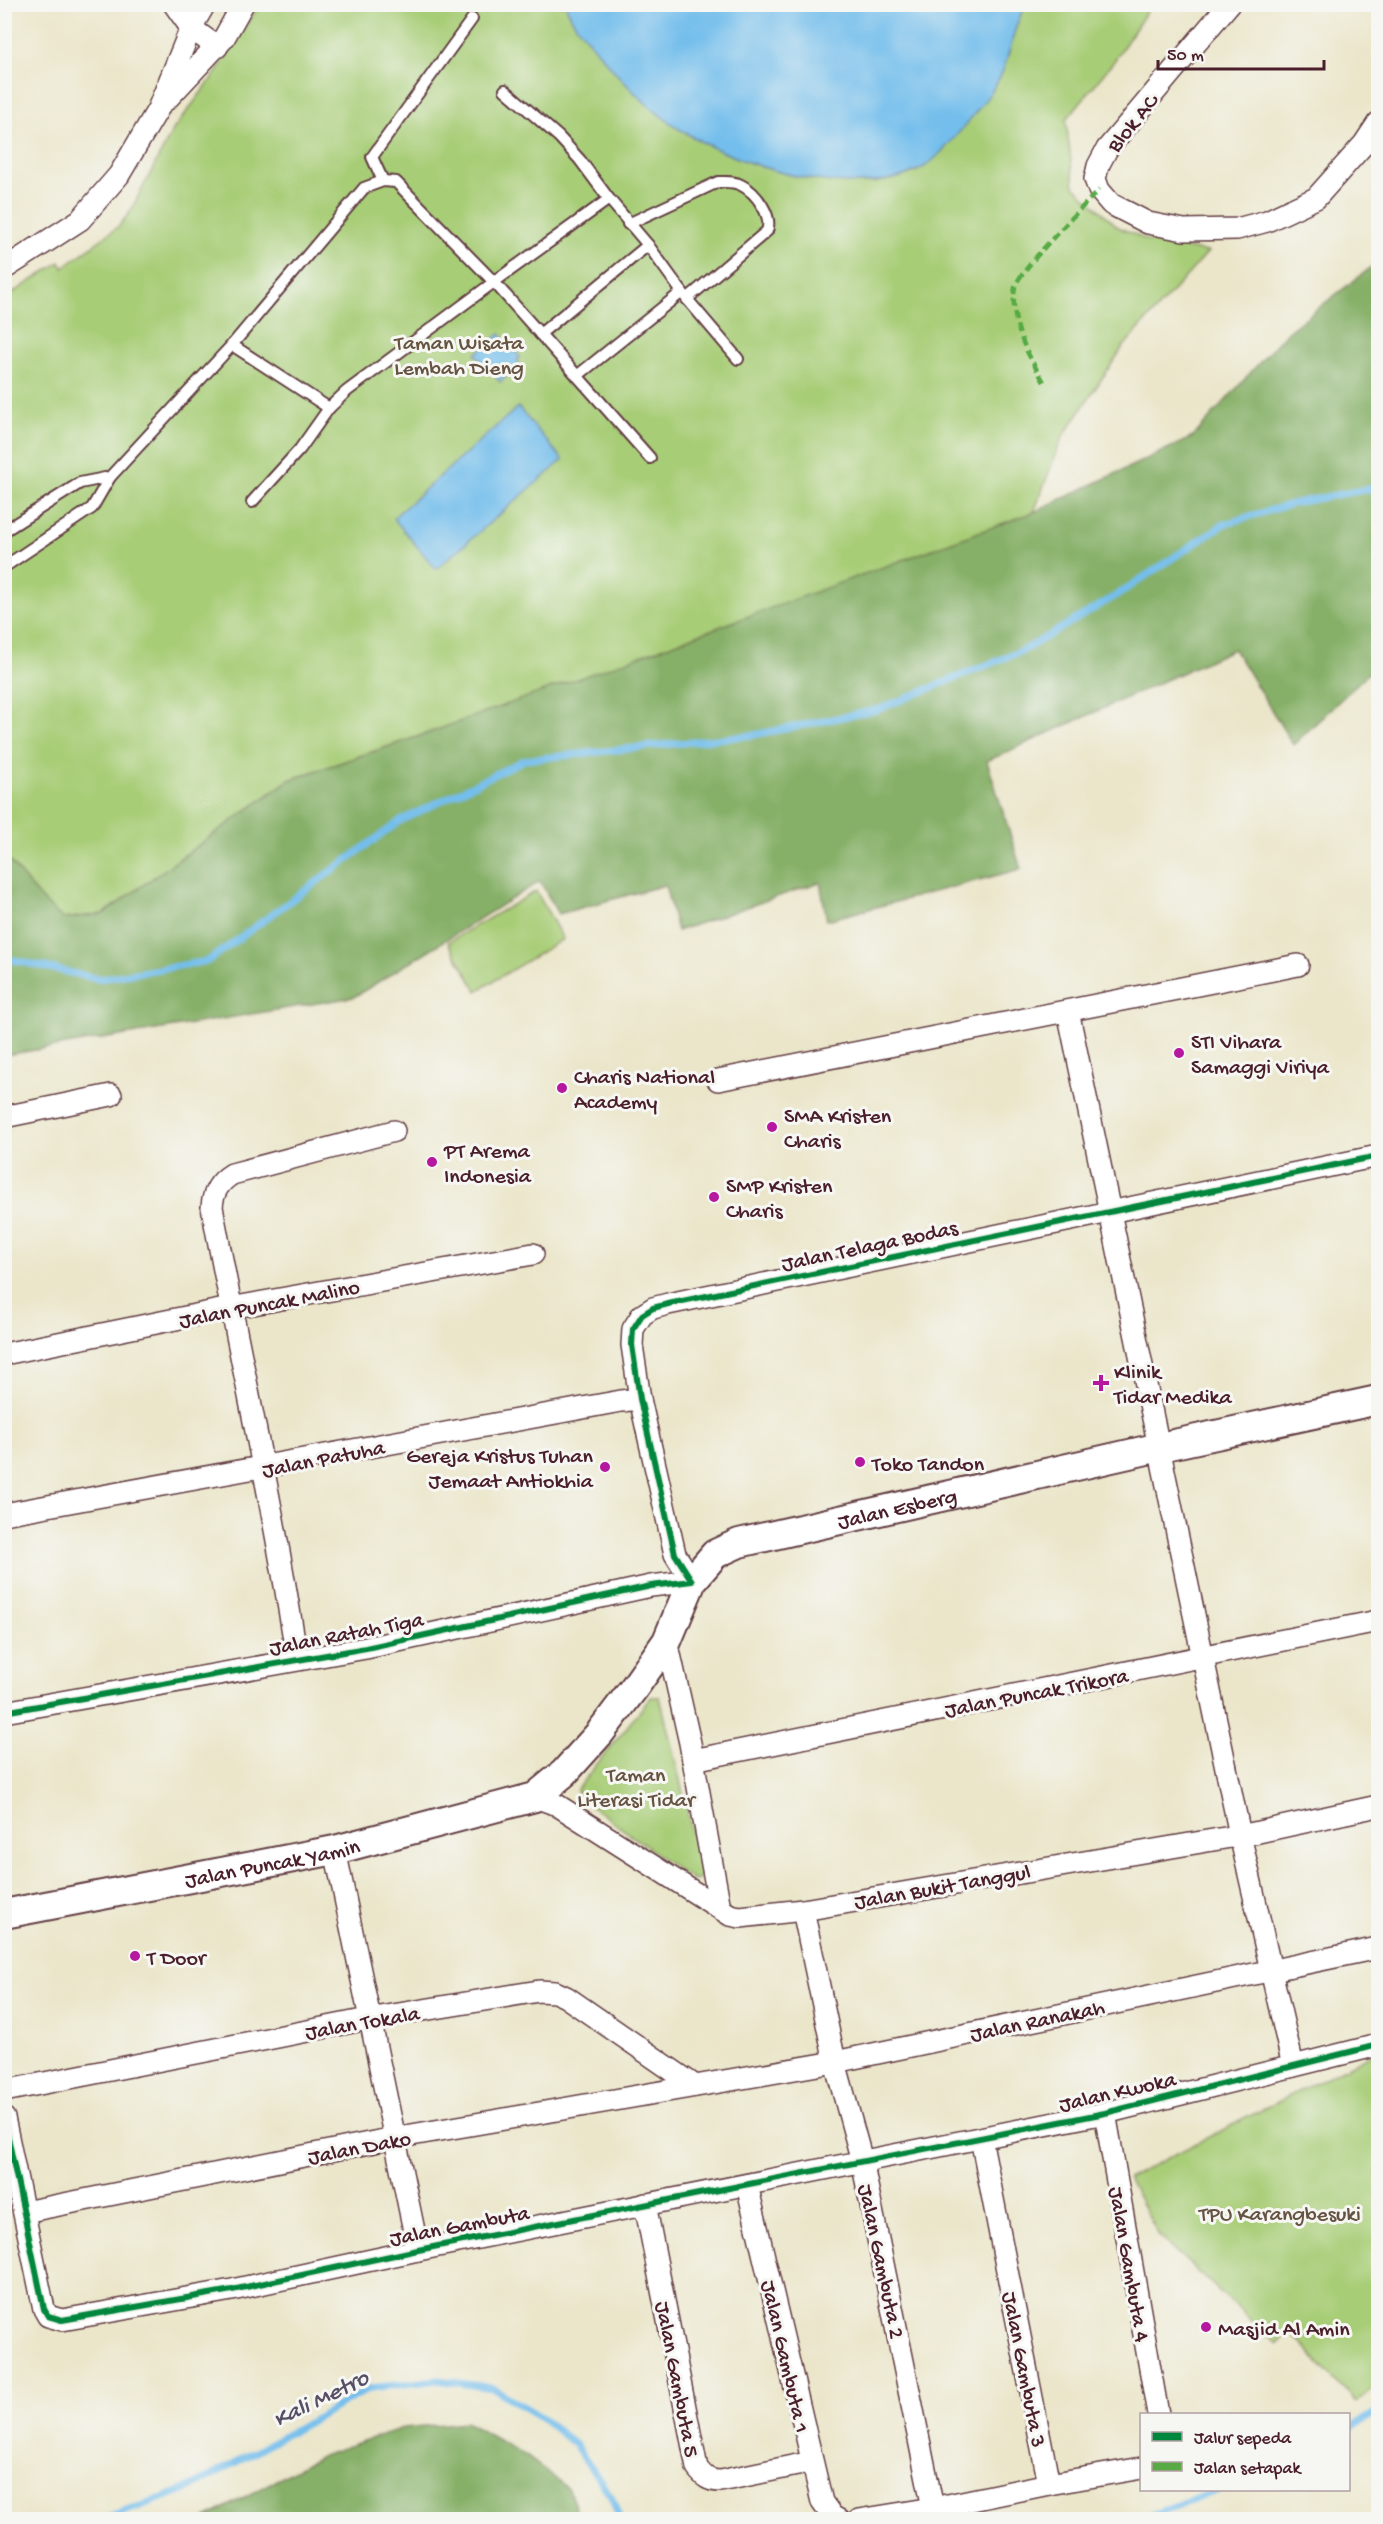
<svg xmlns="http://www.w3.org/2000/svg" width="1383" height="2524" font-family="'Gochi Hand',sans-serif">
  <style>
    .green { fill: #a8cd77; stroke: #797651; stroke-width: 1.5 }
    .forest { fill: #86b068; stroke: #68684a; stroke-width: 1.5 }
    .water { fill: #73beec; stroke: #5e6e8c; stroke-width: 1.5 }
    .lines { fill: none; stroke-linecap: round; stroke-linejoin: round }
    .stream { stroke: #73beec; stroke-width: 7 }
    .lane-casing { stroke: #623d43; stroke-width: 14 }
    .street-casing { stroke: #623d43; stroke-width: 24 }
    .secondary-casing { stroke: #623d43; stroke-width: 32 }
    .lane { stroke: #fff; stroke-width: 10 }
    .street { stroke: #fff; stroke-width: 21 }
    .secondary { stroke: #fff; stroke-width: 28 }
    .quiet { stroke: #57aa44; stroke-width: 4.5; stroke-dasharray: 9 4.5; stroke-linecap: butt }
    .cycleway-casing { stroke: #f6f6f2; stroke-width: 10 }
    .cycleway { stroke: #00873e; stroke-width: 6 }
    .poi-dot { fill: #b5179e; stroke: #f6f6f2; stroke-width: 2 }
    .labels { text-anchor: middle; stroke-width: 6; stroke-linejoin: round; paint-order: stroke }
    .street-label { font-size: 22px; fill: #4a1f2b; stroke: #f6f6f2 }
    .park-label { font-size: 22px; fill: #665342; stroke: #f6f6f2 }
    .poi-label { font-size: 22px; fill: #4a1f2b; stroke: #f6f6f2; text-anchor: start }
    .water-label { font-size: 24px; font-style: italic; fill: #564f65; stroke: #f6f6f2 }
  </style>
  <rect width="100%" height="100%" fill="#f6f6f2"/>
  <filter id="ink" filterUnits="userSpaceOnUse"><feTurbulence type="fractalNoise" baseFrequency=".0167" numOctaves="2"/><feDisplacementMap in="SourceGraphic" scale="12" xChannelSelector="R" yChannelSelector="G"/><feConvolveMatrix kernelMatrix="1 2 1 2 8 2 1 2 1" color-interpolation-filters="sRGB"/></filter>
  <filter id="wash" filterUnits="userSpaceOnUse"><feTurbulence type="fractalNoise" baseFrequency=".008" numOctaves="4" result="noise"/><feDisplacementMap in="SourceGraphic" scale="24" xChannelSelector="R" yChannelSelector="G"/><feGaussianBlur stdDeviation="1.35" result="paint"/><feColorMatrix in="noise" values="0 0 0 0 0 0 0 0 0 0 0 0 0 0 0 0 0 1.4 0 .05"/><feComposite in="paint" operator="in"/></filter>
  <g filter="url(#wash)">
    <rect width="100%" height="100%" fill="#ebe6ca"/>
    <g class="green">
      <path d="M259,5H1151L1114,61L1066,120L1074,186L1118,227L1149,241L1208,252L1123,347L1062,438L1034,512L608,672L289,780L103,914L63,919L39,897L5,855V298L60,262L63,268L119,226L130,212L173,130L216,73Z"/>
      <path d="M536,891L563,939L477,991L448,942Z"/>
      <path d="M651,1697H660L703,1877L693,1881L578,1796L577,1789Z"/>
      <path d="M1378,2051V2384L1356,2402L1290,2332L1277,2344L1159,2236L1128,2178Z"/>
    </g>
    <g class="forest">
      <path d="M1378,262V664L1293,745L1234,649L987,761L1021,869L827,920L820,882L677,931L665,885L558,914L540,881L354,997L5,1055V855L39,897L63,919L103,914L289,780L423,735L1034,512L1193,437L1286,333Z"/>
      <path d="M466,2422L526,2456L569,2489L579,2519H204L322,2455L403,2428Z"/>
    </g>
    <g class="water">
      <path d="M566,5V4L1026,5C1012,27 1011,56 1000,77C991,96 941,157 924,167C858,204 751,170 689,135C654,115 624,84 599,53C587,38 571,23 566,5Z"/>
      <path d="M500,334L520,357L517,361L520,365L500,382L475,354Z"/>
      <path d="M518,407L563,460L436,569L393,518Z"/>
    </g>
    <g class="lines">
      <g class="stream">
        <path d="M4,958L99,979L208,961L400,821L524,760L754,735L877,710L1026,649L1117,595L1224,524L1295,503L1378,487"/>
        <path d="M1348,2430L1378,2411"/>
        <path d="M102,2520L189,2488L371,2388L438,2380L493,2388L541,2417L575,2445L611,2496L620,2520"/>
        <path d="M1139,2520L1219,2490"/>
      </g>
    </g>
  </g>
  <g filter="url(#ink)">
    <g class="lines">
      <defs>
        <g id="lane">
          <path d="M383,181L372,157L472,19"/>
          <path d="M609,199L648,245L687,299L738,359"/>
          <path d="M628,224L718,182C726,182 734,181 741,185C756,192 773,216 767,231L687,299"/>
          <path d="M540,334L648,245"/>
          <path d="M232,345L329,408L347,391L494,282L650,458"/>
          <path d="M577,376L682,292"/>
          <path d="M252,502L300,449L329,408"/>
          <path d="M4,531L80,483L110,477"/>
          <path d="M4,567L92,508L110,477L232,345L364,188L383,181L396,182L494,282L609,199L580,160L559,137L505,90"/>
        </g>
        <g id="street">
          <path d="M174,4L191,28L217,47"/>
          <path d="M1229,4L1107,149L1098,166L1095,179L1099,190L1111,204L1148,223L1184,230L1237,229L1267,221L1316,198L1364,144L1378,123"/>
          <path d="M166,100L224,38L243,4"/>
          <path d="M4,269L80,220L119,175L158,109L191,28L205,4"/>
          <path d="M1068,1011L1240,1835L1293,2066"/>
          <path d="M718,1080L1298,965"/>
          <path d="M4,1117L111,1095"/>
          <path d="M4,1354L230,1308L533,1254"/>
          <path d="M4,1514L621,1401L640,1399"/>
          <path d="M667,1641L690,1743L720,1908"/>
          <path d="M297,1659C274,1508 240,1358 212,1207C213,1192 219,1182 232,1174L394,1131"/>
          <path d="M4,1712L366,1648L651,1586L692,1581L675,1554L640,1399L632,1345L633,1329L642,1315L653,1308L668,1304L1378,1156"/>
          <path d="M693,1760L1378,1621"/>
          <path d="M535,1797L557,1805L730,1915L740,1917L803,1910L1254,1833L1378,1806"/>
          <path d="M335,1850L418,2250"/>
          <path d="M803,1910L835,2062L862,2161L933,2508"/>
          <path d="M4,2091L368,2019L539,1991L555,1992L566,1997L695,2086"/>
          <path d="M1105,2113L1158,2414"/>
          <path d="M4,2118L44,2309L48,2316L62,2320L232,2290L418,2250L1105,2113L1378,2045"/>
          <path d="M747,2185L822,2502L832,2516L839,2520"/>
          <path d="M645,2204L697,2468C704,2477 709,2481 720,2481L812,2462"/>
          <path d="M24,2212L394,2138L835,2062L1378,1948"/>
          <path d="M1049,2484L1142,2468"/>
          <path d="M859,2520L933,2508L1049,2484L981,2138"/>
        </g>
        <g id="secondary">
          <path id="s1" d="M4,1914L335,1850L535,1797L564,1773L599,1734L634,1688L667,1641L692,1581L715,1554L739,1543L1160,1447L1378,1400"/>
        </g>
      </defs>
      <use href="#lane" class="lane-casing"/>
      <use href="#street" class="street-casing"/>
      <use href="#secondary" class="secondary-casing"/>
      <use href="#lane" class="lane"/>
      <use href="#street" class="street"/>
      <use href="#secondary" class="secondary"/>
      <path class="quiet" d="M1044,382C1027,353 1009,323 1015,287C1018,272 1084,205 1099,190"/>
      <defs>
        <g id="cycleway">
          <path d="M4,1712L366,1648L651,1586L692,1581L675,1554L640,1399L632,1345L633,1329L642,1315L653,1308L668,1304L1378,1156"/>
          <path d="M4,2118L44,2309L48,2316L62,2320L232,2290L418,2250L1105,2113L1378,2045"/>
        </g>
      </defs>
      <use href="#cycleway" class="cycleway-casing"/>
      <use href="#cycleway" class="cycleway"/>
    </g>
  </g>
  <g class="poi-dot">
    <circle cx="1179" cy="1053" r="6"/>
    <circle cx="562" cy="1088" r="6"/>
    <circle cx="772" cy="1127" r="6"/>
    <circle cx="432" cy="1162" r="6"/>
    <circle cx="714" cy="1197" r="6"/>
    <path d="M1098 1374h6v6h6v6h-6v6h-6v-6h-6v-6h6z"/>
    <circle cx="860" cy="1462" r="6"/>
    <circle cx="605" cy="1467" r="6"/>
    <circle cx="135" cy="1956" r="6"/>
    <circle cx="1206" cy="2327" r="6"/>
  </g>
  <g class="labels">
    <g class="street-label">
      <text transform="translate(1131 122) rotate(-51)" y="8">Blok AC</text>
      <text transform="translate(869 1244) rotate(-12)" y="8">Jalan Telaga Bodas</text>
      <text transform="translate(269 1302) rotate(-11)" y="8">Jalan Puncak Malino</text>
      <text transform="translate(323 1457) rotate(-11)" y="8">Jalan Patuha</text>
      <text dy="8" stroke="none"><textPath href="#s1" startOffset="1038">Jalan Esberg</textPath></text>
      <text transform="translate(346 1632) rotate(-11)" y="8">Jalan Ratah Tiga</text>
      <text transform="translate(1036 1691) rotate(-11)" y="8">Jalan Puncak Trikora</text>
      <text dy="8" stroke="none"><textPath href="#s1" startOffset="273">Jalan Puncak Yamin</textPath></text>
      <text transform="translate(942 1885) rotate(-10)" y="8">Jalan Bukit Tanggul</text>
      <text transform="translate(1037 2019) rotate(-12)" y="8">Jalan Ranakah</text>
      <text transform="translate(362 2021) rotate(-10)" y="8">Jalan Tokala</text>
      <text transform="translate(1117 2090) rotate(-13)" y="8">Jalan Kwoka</text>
      <text transform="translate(359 2146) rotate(-11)" y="8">Jalan Dako</text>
      <text transform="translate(459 2224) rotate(-11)" y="8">Jalan Gambuta</text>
      <text transform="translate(883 2261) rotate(78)" y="8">Jalan Gambuta 2</text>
      <text transform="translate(1131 2264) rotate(80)" y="8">Jalan Gambuta 4</text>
      <text transform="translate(787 2356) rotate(77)" y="8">Jalan Gambuta 1</text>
      <text transform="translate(1026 2369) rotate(79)" y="8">Jalan Gambuta 3</text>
      <text transform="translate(679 2379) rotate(79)" y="8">Jalan Gambuta 5</text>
    </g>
    <g class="park-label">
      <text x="459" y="349">Taman Wisata<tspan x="459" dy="25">Lembah Dieng</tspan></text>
      <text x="636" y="1781">Taman<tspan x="636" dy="25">Literasi Tidar</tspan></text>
      <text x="1280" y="2220">TPU Karangbesuki</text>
    </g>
    <g class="poi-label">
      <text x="1191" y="1048">STI Vihara<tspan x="1191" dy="25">Samaggi Viriya</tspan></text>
      <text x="574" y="1083">Charis National<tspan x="574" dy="25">Academy</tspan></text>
      <text x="784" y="1122">SMA Kristen<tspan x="784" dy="25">Charis</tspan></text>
      <text x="444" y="1157">PT Arema<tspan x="444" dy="25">Indonesia</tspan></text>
      <text x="726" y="1192">SMP Kristen<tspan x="726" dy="25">Charis</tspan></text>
      <text x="1114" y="1378">Klinik<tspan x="1114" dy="25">Tidar Medika</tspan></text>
      <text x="593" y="1462" text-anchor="end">Gereja Kristus Tuhan<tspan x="593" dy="25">Jemaat Antiokhia</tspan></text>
      <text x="872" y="1470">Toko Tandon</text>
      <text x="147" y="1964">T Door</text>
      <text x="1218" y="2335">Masjid Al Amin</text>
    </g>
    <g class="water-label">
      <text transform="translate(320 2397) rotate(-26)" y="8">Kali Metro</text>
    </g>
  </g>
  <rect width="1383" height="2524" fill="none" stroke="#f6f6f2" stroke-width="24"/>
  <rect x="1140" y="2413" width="210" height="78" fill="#f6f6f2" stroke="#b1a0a2" stroke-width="1.5"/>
  <rect x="1152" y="2432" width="30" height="9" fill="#00873e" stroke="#b1a0a2" stroke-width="1.5"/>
  <text x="1194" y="2443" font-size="18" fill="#4a1f2b">Jalur sepeda</text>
  <rect x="1152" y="2462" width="30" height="9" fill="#57aa44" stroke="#b1a0a2" stroke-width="1.5"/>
  <text x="1194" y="2473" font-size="18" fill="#4a1f2b">Jalan setapak</text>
  <path d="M1158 60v9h166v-9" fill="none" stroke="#4a1f2b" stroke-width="3"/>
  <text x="1167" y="60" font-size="18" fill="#4a1f2b" stroke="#f6f6f2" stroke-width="4.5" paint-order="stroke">50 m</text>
</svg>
